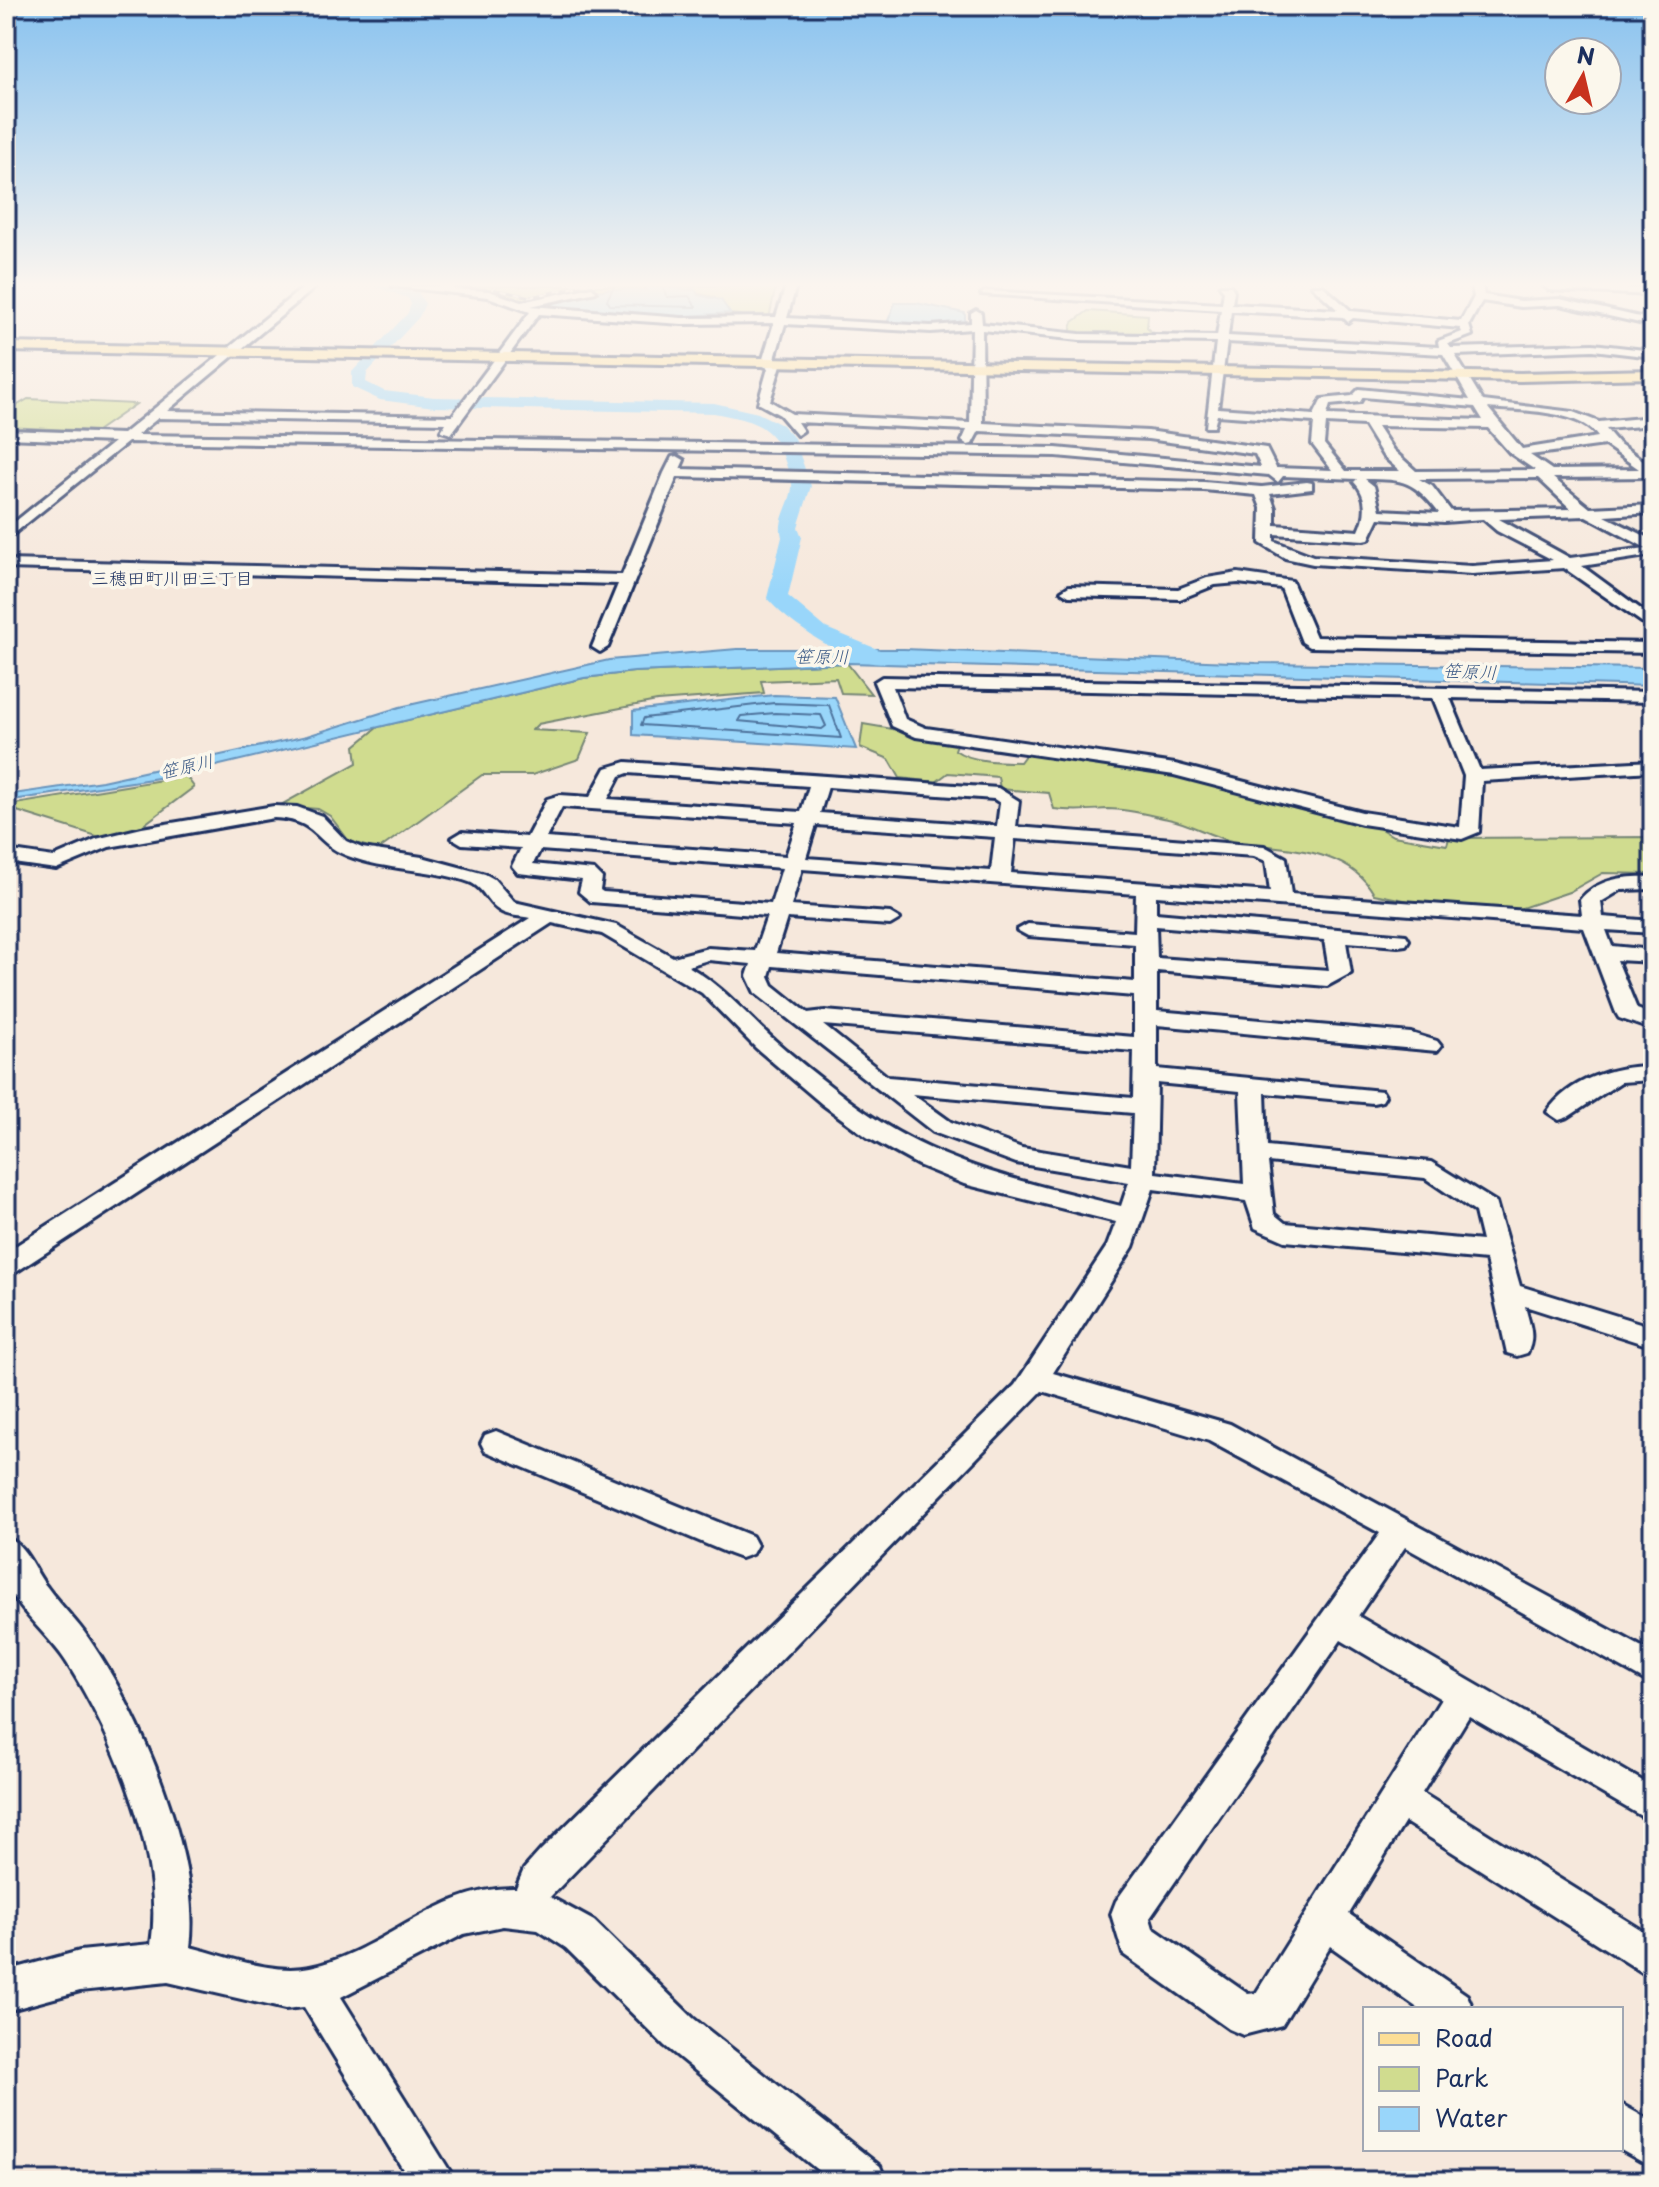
<svg xmlns="http://www.w3.org/2000/svg" width="1659" height="2187" font-family="'Playpen Sans','Klee One',sans-serif">
  <style>
    .green { fill: #d0dc8f; stroke: #768676; stroke-width: 2 }
    .water { fill: #99d6fa; stroke: #6793bc; stroke-width: 2 }
    .lines { fill: none; stroke-linecap: round; stroke-linejoin: round }
    .shore { stroke: #4d729c; stroke-width: 2 }
    .stream { stroke: #6793bc; stroke-width: 2 }
    .river { fill: #99d6fa; fill-rule: evenodd }
    .minor-casing { stroke: #1b2f5e; stroke-width: 6 }
    .major-casing { stroke: #1b2f5e; stroke-width: 6 }
    .minor { fill: #fbf7ec; fill-rule: evenodd }
    .major { fill: #fcde96; fill-rule: evenodd }
    .rail-casing { stroke: #1b2f5e; stroke-width: 3 }
    .rail { stroke: #fbf7ec; stroke-width: 2; stroke-dasharray: 7; stroke-linecap: butt }
    .labels { text-anchor: middle; stroke-width: 7; stroke-linejoin: round; paint-order: stroke }
    .far-neighbourhood-label { font-size: 18px; fill: #1b2f5e; stroke: #fbf7ec }
    .far-water-label { font-size: 18px; font-style: italic; fill: #3a5985; stroke: #fbf7ec }
  </style>
  <rect width="100%" height="100%" fill="#f6e8dc"/>
  <filter id="ink" filterUnits="userSpaceOnUse"><feTurbulence type="fractalNoise" baseFrequency=".0125" numOctaves="2"/><feDisplacementMap in="SourceGraphic" scale="16" xChannelSelector="R" yChannelSelector="G"/><feConvolveMatrix kernelMatrix="1 2 1 2 8 2 1 2 1" color-interpolation-filters="sRGB"/></filter>
  <g filter="url(#ink)">
    <g class="green">
      <path d="M453,286H646L643,290L596,291L528,306L502,297L450,291Z"/>
      <path d="M658,286H776L769,318L730,314L714,297Z"/>
      <path d="M1088,311L1148,315L1147,328L1156,336H1069L1073,322Z"/>
      <path d="M28,399L136,404L97,431L6,427V412Z"/>
      <path d="M847,663L871,694L841,693L836,678L761,681L764,693L657,701L538,724L532,730L590,733L579,759L532,775H482L378,850L349,841L330,816L318,809L279,806L357,763L355,746L378,727L584,678L634,672Z"/>
      <path d="M863,724L958,740L955,750C971,762 1001,762 1020,762L1029,750L1182,774L1372,824L1393,836L1447,845L1449,838L1653,837V874L1603,873L1569,892L1519,909L1409,901L1374,894C1347,845 1279,850 1232,841C1211,837 1190,823 1168,819C1149,815 1128,809 1108,809C1089,810 1073,812 1054,809L1049,793L1000,789L998,777L948,773L936,782L900,778L889,759L860,747Z"/>
      <path d="M186,776L194,787L142,826L103,838L17,811L9,805Z"/>
    </g>
    <g class="water">
      <path d="M645,286L695,290L698,295L721,300L730,313L672,317L553,309L540,303L608,289L647,290Z"/>
      <path d="M895,303H916L965,313V321L936,325L887,323Z"/>
      <path d="M737,649H904L1256,663L1653,668V686L848,663L634,672L584,678L178,775L6,801V795L102,781L307,736L400,707L609,660Z"/>
      <path d="M774,695L835,697L856,749L633,735V711Z"/>
    </g>
    <g class="lines">
      <g class="shore">
        <path d="M614,286L607,300L610,305L696,307L689,296L667,297L662,286"/>
        <path d="M774,703L829,705L841,738L641,725L644,718Z"/>
        <path d="M775,713L821,715L826,726L822,729L738,721L741,716Z"/>
      </g>
      <path class="stream" d="M690,289L697,286"/>
      <path class="river" d="M373,286H396L418,292L425,304L419,317L367,373L366,382L384,391L434,397L714,403L758,413L782,425L794,438L811,486L798,527L802,537L788,596L826,628L887,653L890,658L887,663C857,670 785,622 767,598L782,537C777,519 790,506 792,488C793,481 788,471 786,464C773,423 753,421 714,413L434,407L380,400L352,387V372L408,313L411,304L408,298Z"/>
      <defs>
        <g id="minor">
          <path d="M305,286H317L167,411L452,416L530,312L488,297L392,286H456L453,289L489,291L521,302L592,287L596,292L531,306L682,318L776,317L786,286H796L787,318L931,326L971,323V313L976,310L981,313L982,324L1080,334L1217,336L1221,310L981,294L986,291L1222,304L1224,291L1220,286H1231L1234,291L1232,304L1338,310L1312,286H1323L1351,311L1461,321L1474,297L1472,286H1482L1484,295L1521,301L1560,299L1653,320V326L1560,305L1521,307L1482,301L1469,325L1472,335L1448,344L1451,348L1593,344L1653,351V357L1593,350L1455,355L1483,401L1573,412L1599,422L1653,417V425L1606,429L1618,443L1653,467V477L1553,478L1590,508L1653,505V513L1605,516L1653,540V555L1582,566L1653,618V630L1564,568L1472,574L1313,564L1285,558L1260,543L1261,508L1256,495L1204,490L677,477L608,647L600,652L592,647L618,584L6,568V560L622,575L664,473L672,457L677,456L684,460L680,469L1204,482L1262,487L1307,482L1312,483V489L1270,494L1275,508V525L1359,531C1367,515 1368,496 1354,482L1357,479L1283,476L1278,482L1269,475L1056,456L128,442L6,540V529L114,442L6,438V430L123,434ZM1231,311L1343,317L1348,322L1353,318L1460,328L1462,332L1438,341L1439,347L1228,336ZM539,314L682,324L774,323L761,365L768,368L758,403L780,415L797,435L803,431L797,422L967,430L962,441L968,445L972,444L979,431L1148,439L1255,454L1261,467L1056,448L137,435L158,418L446,423L441,431L451,434ZM785,324L931,332L972,329L970,423L792,414L770,401L781,365L774,362ZM982,330L1080,340L1216,342L1206,427H1214L1217,415L1314,422L1312,444L1332,470L1276,468L1266,448L1148,431L983,423ZM1227,342L1443,354L1470,400L1359,389L1352,396L1322,399L1314,415L1218,408ZM1363,397L1475,407L1483,420L1327,415L1330,405L1360,402ZM1488,408C1520,411 1579,409 1598,437L1522,449ZM1326,423L1364,425L1383,456L1400,471H1346L1324,444ZM1377,426L1488,428L1510,453L1535,470L1416,471L1393,450ZM1605,445L1639,469L1552,470L1530,455ZM1538,478L1571,509L1451,511L1432,486L1419,479ZM1365,479C1405,479 1414,481 1439,513L1380,510L1374,486ZM1586,516L1646,548L1570,558L1499,519ZM1379,518L1444,522L1483,519L1497,531L1553,560L1472,566L1313,556L1274,541V534L1364,540L1369,539Z"/>
          <path d="M1544,286L1653,289V295L1549,290Z"/>
          <path d="M1238,573L1292,581L1316,637L1653,643V653L1310,647L1302,642L1281,588L1238,583L1215,585L1180,599L1069,596L1061,591L1069,586L1178,589L1207,578Z"/>
          <path d="M882,677L1653,692V702L1450,698L1480,770L1653,761V771L1482,781L1479,832L1462,839L1362,824L1174,775L916,737L892,726L874,682ZM893,687L1433,698L1464,776L1460,827L1362,812L1175,764L926,728L905,719Z"/>
          <path d="M626,762L998,788L1019,801L1016,827L1264,846L1286,858L1291,894L1582,915L1580,900C1597,878 1627,876 1653,877V889L1621,890L1601,902L1603,917L1653,921V933L1606,930L1612,946L1653,950V962L1617,960L1637,1009L1653,1015V1030L1619,1018L1616,1013L1584,928L1156,896V913L1406,935L1409,940L1406,945L1398,946L1346,942L1351,973L1327,986L1157,971V1011L1411,1033L1437,1041L1441,1046L1437,1051L1157,1025V1069L1382,1091L1385,1096L1382,1101L1373,1103L1265,1093L1267,1146L1431,1162L1496,1202L1520,1286L1653,1327V1347L1525,1306C1529,1323 1536,1337 1527,1353L1517,1356L1507,1353L1486,1260L1285,1241L1255,1228L1246,1201L1153,1189L1133,1247L1053,1373L1230,1424L1653,1653V1685L1405,1547L1358,1616L1653,1787V1823L1469,1716L1422,1793L1653,1937V1979L1405,1822L1349,1914L1467,1995L1473,2009H1419L1330,1946L1282,2025L1243,2035L1229,2029L1123,1954L1111,1914L1116,1901L1380,1533L1209,1441L1042,1391L550,1897L594,1921L693,2018L880,2166L886,2181H831L665,2046L566,1948L538,1930L503,1926L464,1934L341,1997L456,2181H410L304,2007L285,2009L168,1982L80,1991L6,2011V1971L80,1951L151,1944C165,1857 113,1736 67,1663C52,1638 13,1607 6,1580C3,1567 6,1550 6,1537C26,1544 34,1571 47,1587C60,1605 77,1621 89,1639C140,1713 202,1857 190,1947C227,1956 272,1975 310,1967C383,1952 438,1886 516,1888L524,1869L541,1850L1015,1385L1107,1246L1116,1222L964,1184L918,1165L867,1137L822,1104L756,1048L702,993L602,934L552,923L16,1272L6,1274V1252L530,918C522,916 507,916 500,911C487,904 484,887 469,882C430,868 386,871 348,856C313,843 319,820 274,818L109,847L56,869L6,862V850L54,857L96,839L142,828L274,806L297,807L322,816L346,841L362,848L422,857L485,874L494,879L514,902L616,925L673,957L708,948L755,951L767,916L591,902L579,892L582,880L518,873L512,866L521,848L462,844L452,838L462,832L527,837L547,799L560,795L590,797L606,768ZM628,773L809,786L801,812L608,799L620,776ZM828,787L994,799L1000,803L997,826L820,813ZM562,807L797,823L786,856L546,838ZM816,825L995,837L991,871L806,858ZM1015,839L1254,856L1266,861L1270,892L1011,873ZM540,850L782,868L771,904L603,892L600,890L602,878L594,870L533,864ZM802,869L1136,894L1135,932L1028,924L1017,930L1028,936L1135,944V982L776,953L787,918L890,925L900,919L890,913L791,906ZM1156,926L1324,940L1329,970L1157,958ZM708,960L751,964L747,976L755,993L933,1132L1016,1163L1129,1182L1121,1206C1014,1180 925,1162 837,1091C815,1074 792,1056 771,1037C743,1011 721,985 688,966ZM772,966L1134,996V1037L825,1011L808,1013L773,985L769,976ZM823,1025L1134,1051L1133,1098L888,1077ZM1157,1083L1240,1091L1244,1184L1155,1173ZM912,1094L1133,1113L1131,1166L1022,1148L951,1122ZM1268,1162L1425,1178L1475,1212L1482,1241L1285,1223L1274,1214ZM1341,1640L1441,1699L1256,1993L1248,1994L1153,1928L1150,1918Z"/>
          <path d="M1653,1066V1080L1621,1082L1568,1117L1559,1120L1547,1112C1569,1079 1616,1065 1653,1066Z"/>
          <path d="M496,1431L752,1536L757,1545L752,1554L741,1558L730,1554L485,1451L481,1443L485,1435Z"/>
          <path d="M1621,2104L1653,2122V2168L1619,2149Z"/>
        </g>
        <path id="major" d="M6,343L1520,373L1653,370V378L1520,381L6,351Z"/>
      </defs>
      <use href="#minor" class="minor-casing"/>
      <use href="#major" class="major-casing"/>
      <use href="#minor" class="minor"/>
      <use href="#major" class="major"/>
      <defs>
        <path id="rail" d="M496,286L492,289L531,297L581,286"/>
      </defs>
      <use href="#rail" class="rail-casing"/>
      <use href="#rail" class="rail"/>
    </g>
  </g>
  <linearGradient id="sky" x2="0" y2="1"><stop stop-color="#88c2ef"/><stop offset="0.48" stop-color="#fbf5ef"/><stop offset="1" stop-color="#fbf5ef" stop-opacity="0"/></linearGradient>
  <rect width="1659" height="593" fill="url(#sky)"/>
  <g class="labels">
    <g class="far-neighbourhood-label">
      <text x="172" y="585">三穂田町川田三丁目</text>
    </g>
    <g class="far-water-label">
      <text x="822" y="663">笹原川</text>
      <text transform="translate(1470 672) rotate(2)" y="6">笹原川</text>
      <text transform="translate(187 767) rotate(-13)" y="6">笹原川</text>
    </g>
  </g>
  <rect width="1659" height="2187" fill="none" stroke="#fbf7ec" stroke-width="32"/>
  <rect x="16" y="16" width="1627" height="2155" fill="none" stroke="#1b2f5e" stroke-width="3" filter="url(#ink)"/>
  <rect x="1363" y="2007" width="260" height="144" fill="#fbf7ec" stroke="#a1a7b3" stroke-width="2"/>
  <rect x="1379" y="2033" width="40" height="12" fill="#fcde96" stroke="#a1a7b3" stroke-width="2"/>
  <text x="1435" y="2047" font-size="24" fill="#1b2f5e">Road</text>
  <rect x="1379" y="2067" width="40" height="24" fill="#d0dc8f" stroke="#a1a7b3" stroke-width="2"/>
  <text x="1435" y="2087" font-size="24" fill="#1b2f5e">Park</text>
  <rect x="1379" y="2107" width="40" height="24" fill="#99d6fa" stroke="#a1a7b3" stroke-width="2"/>
  <text x="1435" y="2127" font-size="24" fill="#1b2f5e">Water</text>
  <g transform="translate(1583 76) rotate(8)"><circle r="38" fill="#fbf7ec" stroke="#a1a7b3" stroke-width="2"/>
  <path d="M0-6L14 30L0 20L-14 30Z" fill="#c8321e"/>
  <text y="-12" font-size="22" font-weight="bold" text-anchor="middle" fill="#1b2f5e">N</text>
  </g>
</svg>
